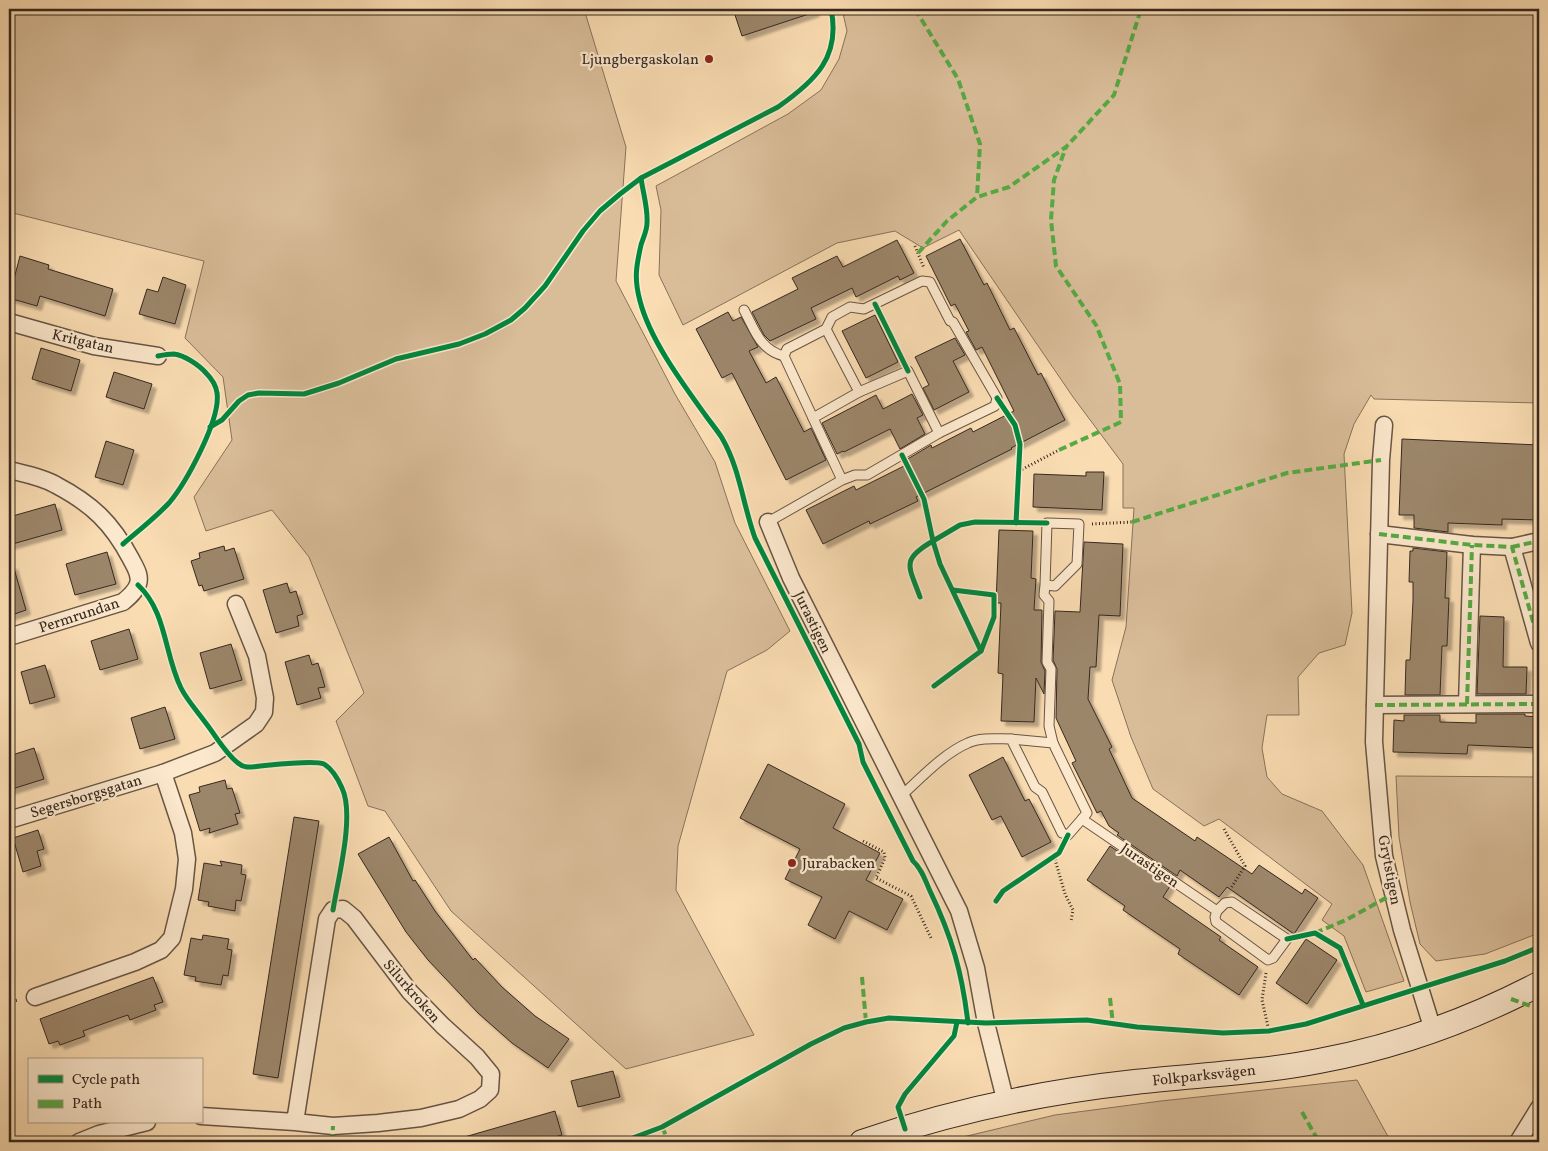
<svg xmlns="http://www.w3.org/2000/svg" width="1548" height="1151" font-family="Vollkorn,serif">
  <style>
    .green { fill: #d9bd99; stroke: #88725c }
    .building { fill: #9c866b; stroke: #36281f; filter: url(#shadow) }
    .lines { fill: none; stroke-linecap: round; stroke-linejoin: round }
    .lane-casing { stroke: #675544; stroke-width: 11 }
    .street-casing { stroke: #675544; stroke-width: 19 }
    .secondary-casing { stroke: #36281f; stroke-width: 26 }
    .path { stroke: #36281f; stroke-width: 3; stroke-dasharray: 1 2.5; stroke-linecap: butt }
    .lane { stroke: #fce8cd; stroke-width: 9 }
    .street { stroke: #fce8cd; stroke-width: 16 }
    .secondary { stroke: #fce8cd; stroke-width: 24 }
    .quiet { stroke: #55aa43; stroke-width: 4; stroke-dasharray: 8 4; stroke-linecap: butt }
    .cycleway-casing { stroke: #fce8cd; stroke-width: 8 }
    .cycleway { stroke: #00873e; stroke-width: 5 }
    .poi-dot { fill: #8f2418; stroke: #fce8cd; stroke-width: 2 }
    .labels { text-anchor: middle; stroke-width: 4.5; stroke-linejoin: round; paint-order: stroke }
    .poi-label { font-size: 15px; fill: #36281f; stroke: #fce8cd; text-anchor: end }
    .street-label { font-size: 15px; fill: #36281f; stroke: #fce8cd }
  </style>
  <defs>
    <filter id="shadow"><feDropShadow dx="4.5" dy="4.5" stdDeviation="1" flood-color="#0004"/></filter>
  </defs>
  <rect width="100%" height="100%" fill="#fadcb2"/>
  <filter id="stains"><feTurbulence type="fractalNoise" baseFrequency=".004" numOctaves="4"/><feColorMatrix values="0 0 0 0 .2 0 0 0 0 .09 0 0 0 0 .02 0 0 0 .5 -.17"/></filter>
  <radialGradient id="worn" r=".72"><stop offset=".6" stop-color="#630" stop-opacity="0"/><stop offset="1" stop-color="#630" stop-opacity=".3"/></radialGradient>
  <g class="green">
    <path d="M9,9H584L626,147L616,281L675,394L715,462L735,523L790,631L767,650L727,671L678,846L676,890L754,1035L626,1069L451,911L385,811L368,806L336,721L364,693L309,557L272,510L206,531L194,497L232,440L223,377L185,338L204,261L9,212Z"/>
    <path d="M842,9H1539V403L1374,399L1371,395L1354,424L1344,454L1352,613L1345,645L1319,653L1298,677L1299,715H1267L1262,748L1267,777L1282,794L1322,811L1363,865L1404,981L1366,992L1344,936L1322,920L1332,904L1219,819L1204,826L1153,789L1131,737L1112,680L1126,627L1134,508H1123V464L1073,397L959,230L923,248L895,231L837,243L683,325L659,275L661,210L656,186L788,114L821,90L839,59L847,31Z"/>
    <path d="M1396,776L1539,777V933L1485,954L1436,961L1420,944L1410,902L1399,837Z"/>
    <path d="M1357,1080L1391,1142H942L1055,1115L1161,1101Z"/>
  </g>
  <g class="building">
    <path d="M733,9H814L815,12L742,36Z"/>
    <path d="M960,239L984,285L987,283L1010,330L1014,328L1038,375L1041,373L1065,420L1011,448L1012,449L916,497L918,501L870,524L869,521L823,544L806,510L854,486L856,490L908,464L906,460L931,445L932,448L971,428L973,432L1014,411L982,347L976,350L966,332L969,331L955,304L951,306L926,256Z"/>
    <path d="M897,240L914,273L900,280L898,276L856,297L852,288L811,308L816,319L770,341L764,335L752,312L798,289L792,278L837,256L843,267Z"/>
    <path d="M20,256L49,265L48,269L113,289L105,316L40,296L37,306L9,298Z"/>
    <path d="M163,277L186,285L175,324L139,314L147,289L158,292Z"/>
    <path d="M728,312L733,321L741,317L758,347L749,351L766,383L776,377L804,432L811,428L826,460L786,480L732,373L722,378L696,329Z"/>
    <path d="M875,315L898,362L866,378L842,331Z"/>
    <path d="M955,338L965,355L953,361L969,392L934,410L923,388L929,385L915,357Z"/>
    <path d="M41,348L80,360L71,391L32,379Z"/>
    <path d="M114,372L152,384L144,409L106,397Z"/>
    <path d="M912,394L923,415L917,418L925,434L900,449L890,429L844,452L843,451L837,454L822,423L876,395L883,409Z"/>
    <path d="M1402,439L1539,445V520L1502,519V525L1448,523V532L1414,528V515H1399Z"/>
    <path d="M106,441L134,450L123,485L95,477Z"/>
    <path d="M1086,472H1104L1102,510L1033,507L1034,474L1086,476Z"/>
    <path d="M55,504L62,530L9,545V517Z"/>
    <path d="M999,530L1033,531L1031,578L1036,579L1034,610H1042L1041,662L1045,671L1044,694L1036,678L1034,722L1001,721L1003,674L998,673L1001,603H996Z"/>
    <path d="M1084,542L1123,544L1120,616L1099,615L1096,667H1090L1088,699L1112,747L1109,749L1132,798L1195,841L1197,837L1252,874L1259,865L1302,894L1305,889L1318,898L1294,934L1227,887L1219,897L1180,870L1177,876L1117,835L1119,833L1109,826L1101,811L1097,813L1072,763L1076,761L1056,718L1057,669L1053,660L1055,611L1080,612Z"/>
    <path d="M224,546L225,551L234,548L244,579L204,591L202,585L199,586L191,561L200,558L199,553Z"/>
    <path d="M1413,548L1447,552L1445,598H1449L1447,646H1442L1440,695H1405L1406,660H1410L1413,601V582H1409L1410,551H1413Z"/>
    <path d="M107,552L116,584L75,595L66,564Z"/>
    <path d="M13,565L26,610L9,616V566Z"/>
    <path d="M287,583L290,593L296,591L303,614L297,616L299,626L276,633L263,590Z"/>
    <path d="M1480,616L1504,617L1503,667H1527L1526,694H1477Z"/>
    <path d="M129,629L138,659L100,670L91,641Z"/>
    <path d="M231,644L242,680L210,689L200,653Z"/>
    <path d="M309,655L312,665L318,663L325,687L318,688L321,698L297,705L285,662Z"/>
    <path d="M45,665L55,697L30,704L21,672Z"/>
    <path d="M165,707L175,739L140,749L131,718Z"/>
    <path d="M1476,714H1525V716L1539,717V748L1468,745L1467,754L1393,752L1394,720L1404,721V715H1440V722L1476,723Z"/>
    <path d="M34,748L44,779L9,790V756Z"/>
    <path d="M1003,757L1025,801L1029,799L1051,842L1022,857L1001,816L992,820L969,775Z"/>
    <path d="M768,764L845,804L833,828L880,853L866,880L903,899L887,930L849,911L835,939L808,925L822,897L785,879L800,849L740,818Z"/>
    <path d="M225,780L227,789L232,788L240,813L235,814L238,824L209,833L210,828L200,831L189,795L200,792L199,787Z"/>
    <path d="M294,817L319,821L278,1078L253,1074Z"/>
    <path d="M38,830L44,849L37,851L41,866L23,872L13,838Z"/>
    <path d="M389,837L413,881L415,880L435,911L473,960L475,958L502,987L535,1016L569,1039L548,1068L512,1043L478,1013L428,960L406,932L358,854Z"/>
    <path d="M1110,846L1170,886L1163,897L1221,937L1219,940L1258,967L1239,995L1178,954L1180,949L1123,910L1125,906L1087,880Z"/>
    <path d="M220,861L242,865L241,874L246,875L241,901L236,900L235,911L208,906L209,902L198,900L204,863L222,866Z"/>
    <path d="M203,935L229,939L227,949L232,950L230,964L228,976L223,975L221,985L195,981L196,977L184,975L191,938L202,940Z"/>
    <path d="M1306,939L1337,960L1307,1004L1276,983Z"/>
    <path d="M153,977L163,1002L154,1005L156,1010L130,1020L128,1015L119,1018L83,1031L85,1036L60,1045L58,1041L49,1044L40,1019Z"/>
    <path d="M613,1071L620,1097L578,1107L571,1081Z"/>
    <path d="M555,1111L562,1135L537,1142H462L461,1138Z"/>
  </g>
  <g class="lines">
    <defs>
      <g id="lane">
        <path d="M744,310C755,330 760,350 784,356"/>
        <path d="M826,329L859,392"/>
        <path d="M813,418L859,392L908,371L939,433"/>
        <path d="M768,522L842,480L855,475H867L939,433L995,406L997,398L953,322L950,321L930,282L922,281L864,309L850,307L832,317L826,329L787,349L784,356L842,480"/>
        <path d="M1045,585L1047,523L1079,524L1077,564L1055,586L1045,585L1044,595L1049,601L1047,662L1051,669L1049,726L1053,743"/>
        <path d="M1011,739L1053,743L1087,813L1082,819"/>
        <path d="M901,796C920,779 944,753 968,743C981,737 997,739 1011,739L1035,787L1042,792L1062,833L1068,835L1082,819L1217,911L1215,917L1216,922L1268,960L1273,958L1287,939L1232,902L1225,903L1217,911"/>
      </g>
      <g id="street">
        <path d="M9,322L94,346L158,356"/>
        <path d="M1384,425L1381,460L1374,742L1384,856L1402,930L1433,1030"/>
        <path d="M9,470C25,474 42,477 56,485C92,504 112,523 131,559C135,567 141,575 138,584C136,591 129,597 123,602L9,637"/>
        <path d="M768,522L791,578L959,911L976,968L986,1023L1006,1103"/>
        <path d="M1379,534L1472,545L1512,547L1539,643"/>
        <path d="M1512,547L1539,541"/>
        <path d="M1467,704L1472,545"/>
        <path d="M1375,705L1539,704"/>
        <path d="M9,820L163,773L215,753L256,724L264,712L265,698L257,656L236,604"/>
        <path d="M35,997L135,962L161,950L172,938L184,889L187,859L183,833L163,773"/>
        <path d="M201,1116L295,1122L333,1126L378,1123L421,1118L459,1109L480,1099L490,1090L491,1074L477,1057L442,1025L410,992L354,918L343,909L333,910L327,919L295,1122"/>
        <path d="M79,1142L99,1134L147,1122"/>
        <path d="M1518,1142L1539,1108"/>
      </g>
      <path id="secondary" d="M862,1142C950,1112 1042,1092 1135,1082C1196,1075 1258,1073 1319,1061C1395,1047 1470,1020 1539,984"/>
    </defs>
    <use href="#lane" class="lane-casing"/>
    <use href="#street" class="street-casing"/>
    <use href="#secondary" class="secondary-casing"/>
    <g class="path">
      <path d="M915,246L924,268"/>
      <path d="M1019,471L1059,450"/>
      <path d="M1092,524L1132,522"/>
      <path d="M1224,829L1245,866L1231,888"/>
      <path d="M863,841L884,852L885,858L876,878L911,896L931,938"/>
      <path d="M1054,856L1065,894L1073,910L1071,921"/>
      <path d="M1266,973L1262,1000L1269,1031"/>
      <path d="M9,1002L18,1000"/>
    </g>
    <use href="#lane" class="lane"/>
    <use href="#street" class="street"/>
    <use href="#secondary" class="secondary"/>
    <g class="quiet">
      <path d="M915,9L958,79L980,144L977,197"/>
      <path d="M918,253L947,221L977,197L1009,187L1066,147L1114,95L1141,9"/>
      <path d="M1059,450L1121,422L1120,384L1096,325L1056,266L1051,220L1054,180L1066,147"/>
      <path d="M1132,522L1287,473L1381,460"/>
      <path d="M1379,534L1472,545L1512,547L1539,643"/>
      <path d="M1512,547L1539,541"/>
      <path d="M1467,704L1472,545"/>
      <path d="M1375,705L1539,704"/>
      <path d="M1315,933L1346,920L1393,894"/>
      <path d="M862,977L866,1022"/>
      <path d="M1110,998L1113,1024"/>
      <path d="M1511,999L1539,1009"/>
      <path d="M1302,1112L1319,1142"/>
      <path d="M662,1127L669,1142"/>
      <path d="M1186,1141V1142"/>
      <path d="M332,1142L333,1126"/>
    </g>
    <defs>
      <g id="cycleway">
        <path d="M641,178C643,193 648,208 647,223C647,231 643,238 641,245C636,267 634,279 640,301C650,340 683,384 706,416C711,423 717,430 722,438C740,469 743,505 755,538L859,744L863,762L913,861C922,869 925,880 930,891C952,937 962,972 968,1023"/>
        <path d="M875,304L908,371"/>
        <path d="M997,398L1015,425L1020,444L1016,523"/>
        <path d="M210,427L222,420L239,401L248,395L259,393L304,394L339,383L396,359L459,344L485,334L511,320L525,308L545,286L583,231L600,211L620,194L641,178L778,107C815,81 841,57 831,9"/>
        <path d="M902,455L924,499L933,541L960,525L975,522L1047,523"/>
        <path d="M123,544C138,531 155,518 169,503C186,483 221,419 217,393C216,385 212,379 206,373C199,365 184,355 174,354C169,354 163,355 158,356"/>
        <path d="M138,585C167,612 164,654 181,688C187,700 197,711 205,722C216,736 225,753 238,763C245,769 251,767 260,766C272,765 314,760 324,764C332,769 338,779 342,788C355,815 338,879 333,910"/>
        <path d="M953,590L994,595V617L981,651"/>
        <path d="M920,597C909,566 900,560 933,541L940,564L981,651L934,686"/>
        <path d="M996,901L1003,891L1059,853L1068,835"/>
        <path d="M1287,939L1315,933L1340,948L1363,1005"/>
        <path d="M905,1129L898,1107L905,1094L954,1036L957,1022"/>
        <path d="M622,1142L662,1127L811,1044L844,1028L866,1022L889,1018L986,1023L1087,1020L1137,1027L1223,1033L1269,1031L1306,1024L1505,961L1539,947"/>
      </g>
    </defs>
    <use href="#cycleway" class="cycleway-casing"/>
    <use href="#cycleway" class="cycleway"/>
  </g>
  <g class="poi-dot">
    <circle cx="709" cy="59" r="5"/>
    <circle cx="792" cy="863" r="5"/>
  </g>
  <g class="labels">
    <g class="poi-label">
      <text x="699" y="64">Ljungbergaskolan</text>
      <text x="802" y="868" text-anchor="start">Jurabacken</text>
    </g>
    <g class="street-label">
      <text transform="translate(83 341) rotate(13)" y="5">Kritgatan</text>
      <text transform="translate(79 615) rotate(-18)" y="5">Permrundan</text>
      <text transform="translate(813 622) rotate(64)" y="5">Jurastigen</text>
      <text transform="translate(86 796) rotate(-17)" y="5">Segersborgsgatan</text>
      <text transform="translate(1150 865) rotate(34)" y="5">Jurastigen</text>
      <text transform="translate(1390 870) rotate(79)" y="5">Grytstigen</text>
      <text transform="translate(412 991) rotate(49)" y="5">Silurkroken</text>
      <text transform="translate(1204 1075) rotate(-6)" y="5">Folkparksvägen</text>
    </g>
  </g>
  <rect width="1548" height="1151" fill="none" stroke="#fadcb2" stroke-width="30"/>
  <rect x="10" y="10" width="1528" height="1131" fill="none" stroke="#36281f" stroke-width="2.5"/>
  <rect x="15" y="15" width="1518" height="1121" fill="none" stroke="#36281f"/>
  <rect x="28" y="1058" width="175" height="65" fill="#fce8cd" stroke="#ad9b87"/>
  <rect x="38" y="1075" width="25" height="8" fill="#00873e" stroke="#ad9b87"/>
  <text x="72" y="1084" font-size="15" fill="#36281f">Cycle path</text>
  <rect x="38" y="1100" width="25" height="8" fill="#55aa43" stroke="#ad9b87"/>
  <text x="72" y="1108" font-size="15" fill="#36281f">Path</text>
  <rect width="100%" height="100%" filter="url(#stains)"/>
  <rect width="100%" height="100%" fill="url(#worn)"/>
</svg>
